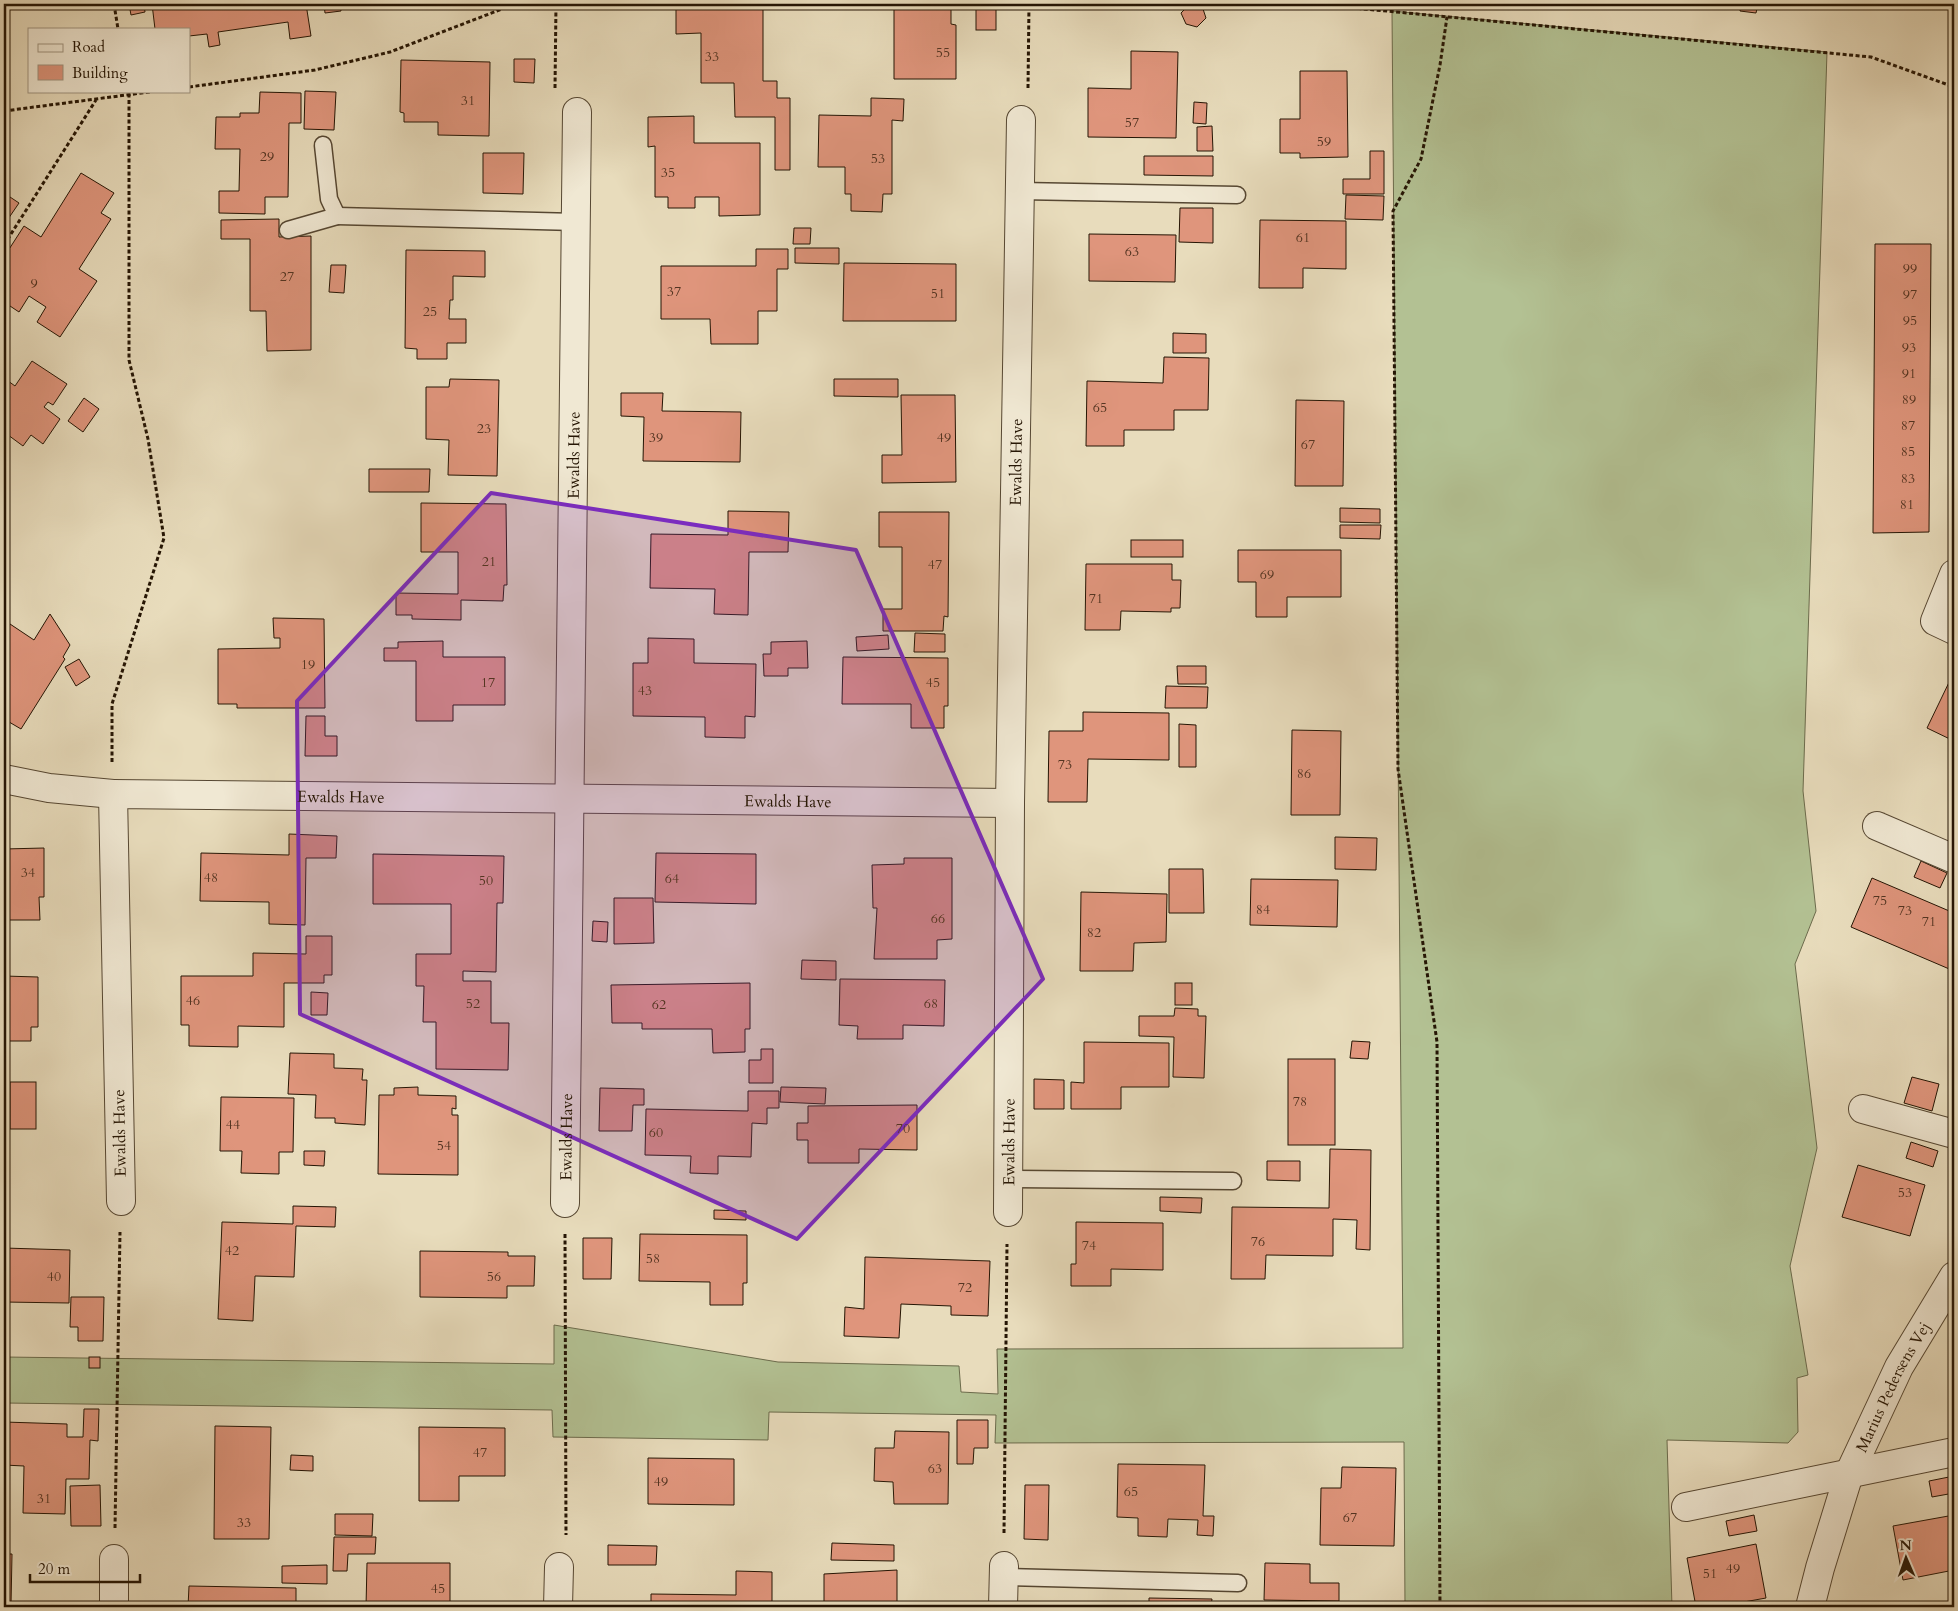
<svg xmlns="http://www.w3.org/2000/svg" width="1958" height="1611" font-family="Cardo,serif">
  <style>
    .grass { fill: #b3c193; stroke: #6c6b4c }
    .building { fill: #df957c; stroke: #251504 }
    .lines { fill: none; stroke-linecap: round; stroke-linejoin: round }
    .lane-casing { stroke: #564732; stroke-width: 19 }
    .street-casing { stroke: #564732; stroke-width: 30 }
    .path { stroke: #251504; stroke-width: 3; stroke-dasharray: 4 2.5; stroke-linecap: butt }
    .lane { stroke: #f0e8d3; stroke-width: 16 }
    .street { stroke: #f0e8d3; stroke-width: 28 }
    .marked { fill: #7b2cbf; fill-opacity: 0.2; stroke: #7b2cbf; stroke-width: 4; stroke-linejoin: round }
    .labels { text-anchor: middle; stroke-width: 5; stroke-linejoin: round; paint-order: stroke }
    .number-label { font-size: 14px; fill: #543522 }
    .street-label { font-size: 16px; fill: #251504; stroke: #f0e8d3 }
  </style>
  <rect width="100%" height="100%" fill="#e8dcbc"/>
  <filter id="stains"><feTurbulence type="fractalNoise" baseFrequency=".004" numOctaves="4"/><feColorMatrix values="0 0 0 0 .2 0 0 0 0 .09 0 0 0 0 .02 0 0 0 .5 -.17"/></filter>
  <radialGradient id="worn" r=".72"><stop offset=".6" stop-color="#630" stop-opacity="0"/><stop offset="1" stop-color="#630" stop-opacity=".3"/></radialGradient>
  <path class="grass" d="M1392,11L1827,52L1803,791L1816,911L1795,964L1817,1148L1790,1266L1808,1375L1797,1378L1798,1432L1788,1443L1667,1440L1672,1607H1405L1404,1442L995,1443L996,1415L769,1412L768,1440L553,1437L552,1410L4,1403V1357L554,1364V1325L778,1362L959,1366L961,1392L998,1394L997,1349L1403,1348Z"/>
  <g class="building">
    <path d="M129,4H144L145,12L131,15Z"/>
    <path d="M152,4H306L311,36L290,39L288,22L218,32L220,45L209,47L207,34L189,36V29H155Z"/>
    <path d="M324,4H340L341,11L325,13Z"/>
    <path d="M676,4H763V81H777V98H790V170H775V117H735L734,83H701V33L676,34Z"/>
    <path d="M894,4H951V24L956,25V79H894Z"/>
    <rect x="976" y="4" width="20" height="26"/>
    <path d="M1190,4L1202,6L1206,18L1197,27L1186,24L1181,13Z"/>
    <path d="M1741,4H1758L1756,13L1740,11Z"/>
    <path d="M1131,51L1178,52L1176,138L1088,137V88L1131,89Z"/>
    <path d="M514,59H535L534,83L514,82Z"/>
    <path d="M401,60L490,62L489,136L438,135V122H404V113L400,112Z"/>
    <path d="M1300,71H1347L1348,157L1300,158V153H1280V119H1300Z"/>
    <path d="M305,91L336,92L334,130L304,129Z"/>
    <path d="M260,92L301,93V123H289L288,197H265V214L219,213V191H239L240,149H215L216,117H240V113H259Z"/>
    <path d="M871,98L904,99L903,121L892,120V194H883L882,212L851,211V194H845V167H818L819,115L871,116Z"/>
    <path d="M1194,102L1207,103L1206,124L1193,123Z"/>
    <path d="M694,116V143H760V215L719,216V197H695V208H668V197H655V146L648,147V117Z"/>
    <path d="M1212,126L1213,151H1197V127Z"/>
    <path d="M1370,151H1384V194H1343V179H1370Z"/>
    <path d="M483,153H524L523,194L483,193Z"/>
    <path d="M1144,156H1213V176L1144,175Z"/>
    <path d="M81,173L114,193L101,213L111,219L79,269L97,281L60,337L37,322L46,307L29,296L19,312L4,302V257L24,226L41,237Z"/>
    <path d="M4,193L19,203L4,225Z"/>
    <path d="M1346,195L1384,196L1383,220L1345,219Z"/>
    <path d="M1180,208H1213V243L1179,242Z"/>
    <path d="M279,219V237L311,236V350L267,351L266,311H250V239H221V220Z"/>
    <path d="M1260,220L1346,221V269L1303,268V288H1259Z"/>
    <path d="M794,228H811L810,244H793Z"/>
    <path d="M1089,234L1176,235L1175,282L1089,281Z"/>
    <path d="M1954,234V257L1949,256Z"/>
    <path d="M1875,244H1931L1929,532L1873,533Z"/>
    <path d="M795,248H839V264L795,263Z"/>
    <path d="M756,249H788V269H777V311H758V344H711L710,319H661V266H756Z"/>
    <path d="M406,250L485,251V277L453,276V300H450L449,319H466V343H447V359H417V349L405,348Z"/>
    <path d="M844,263L956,264V321H843Z"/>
    <path d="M331,265H346L344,293L329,292Z"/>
    <path d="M1173,333L1206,334V353H1173Z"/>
    <path d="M1164,357L1209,358L1208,410H1174V430H1124V446H1086L1087,381L1163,383Z"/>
    <path d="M32,361L67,384L53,405L48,402L44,407L60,419L43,444L31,435L23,446L4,432V378L15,386Z"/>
    <path d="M450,379L499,380L497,476L448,475L449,440L426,439V387H449Z"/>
    <path d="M834,379H898V397L834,396Z"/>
    <path d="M621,393H663L662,411L741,412L740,462L643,461L644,417L621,416Z"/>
    <path d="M901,395H955L956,482L882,483V455H902Z"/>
    <path d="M84,398L99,409L83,432L68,421Z"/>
    <path d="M1296,400L1344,401L1343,486H1295Z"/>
    <path d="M369,469H430L429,492H369Z"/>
    <path d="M421,503L506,504L507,585H504L503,601L461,600V620L412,619V615H396V593L458,594V552H421Z"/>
    <path d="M1340,508L1380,509V523L1340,522Z"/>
    <path d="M728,511L789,512L788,552H749L748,615L714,614L715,589L650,588L651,534L728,535Z"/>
    <path d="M879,512H949L948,617L944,616L943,631H883V609H902V547H879Z"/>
    <path d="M1340,525H1381L1380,539L1340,538Z"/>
    <rect x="1131" y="540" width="52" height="17"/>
    <path d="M1238,550H1341V597H1287V617H1256V582H1238Z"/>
    <path d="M1086,564H1172V580H1181L1180,608H1171V612L1121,611L1120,630H1085Z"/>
    <path d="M50,614L70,645L63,657L65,659L21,729L4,719V620L34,640Z"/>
    <path d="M273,618L324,619L325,708H237V704H218V649L280,648V638H274Z"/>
    <path d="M915,633L945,634V652H914Z"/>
    <path d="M888,635L889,649L857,651L856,637Z"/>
    <path d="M648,638L694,639V663L756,664L755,717L745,716V738L705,737V717L633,716V663H648Z"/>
    <path d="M443,641V657H505V705H453V721H416V661H384V648H398V642Z"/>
    <path d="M807,641L808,668H788V676H764L763,654H771V642Z"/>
    <path d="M843,657L948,658V706H944V728H911V704H842Z"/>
    <path d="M79,659L90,677L76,686L65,667Z"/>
    <path d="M1177,666H1206V684H1178Z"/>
    <path d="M1954,672V741L1927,728Z"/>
    <path d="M1166,686L1208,687L1207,708H1165Z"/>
    <path d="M1083,712L1169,713V760L1088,759L1087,802H1048L1049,731H1083Z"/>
    <path d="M306,716H325V736H337V756H305Z"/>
    <path d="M1179,724L1196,725V767H1179Z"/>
    <path d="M1292,730L1341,731L1340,815H1291Z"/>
    <path d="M289,834L337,836L336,858H306L305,925L269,924V902L200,901L201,853L289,855Z"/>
    <path d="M1335,837L1377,838L1376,870L1335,869Z"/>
    <path d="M44,848V897H39L40,920H5L4,849Z"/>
    <path d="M656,853L756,854V904L655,902Z"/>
    <path d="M373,854L504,856L503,903H497L496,972L463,971V981H491V1023H509L508,1070L436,1069V1022H423L424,986H416V954H451V904H373Z"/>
    <path d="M904,858H952V939L937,940V959H874L877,908H873L872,865L904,864Z"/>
    <path d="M1921,861L1947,873L1940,888L1914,877Z"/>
    <path d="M1169,869H1203L1204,913H1169Z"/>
    <path d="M1872,878L1954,913V971L1851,927Z"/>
    <path d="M1251,879L1338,880L1337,927L1250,925Z"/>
    <path d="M1081,892L1167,894L1166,942L1134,943L1133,971H1080Z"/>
    <path d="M614,898H653L654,943L614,944Z"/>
    <path d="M593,921L608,922L607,942L592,941Z"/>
    <path d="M306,936H332V975H324V983H284V1027L238,1026V1047L189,1046V1025H181V976H253V953L306,954Z"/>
    <path d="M802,960L836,961V980L801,979Z"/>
    <path d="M4,976L38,977V1027H31V1041H4Z"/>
    <path d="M840,979L945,980L944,1026L903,1025V1039H857L858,1026L839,1025Z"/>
    <path d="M750,983V1029H745V1052L713,1053L712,1029H642V1023H612L611,985Z"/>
    <rect x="1175" y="983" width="17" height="22"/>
    <path d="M311,992L328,993L327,1015H311Z"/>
    <path d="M1175,1008L1198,1009V1016H1206L1204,1078L1173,1077L1174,1037L1139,1036V1016H1174Z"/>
    <path d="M1352,1041L1370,1042L1368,1059L1350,1058Z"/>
    <path d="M1084,1042L1169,1043V1087H1121V1109H1071V1082L1084,1083Z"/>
    <path d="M761,1049H773V1083H749V1060H761Z"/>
    <path d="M290,1053L334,1054V1068L363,1069L362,1080H367L365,1125L335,1123V1118H315L316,1095L288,1094Z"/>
    <rect x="1288" y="1059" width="47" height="86"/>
    <path d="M1912,1077L1939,1084L1932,1111L1904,1103Z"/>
    <path d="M1034,1079L1064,1080V1109H1034Z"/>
    <rect x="10" y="1082" width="26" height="47"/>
    <path d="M418,1087V1095L456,1096V1109L452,1108V1115H458V1175L378,1174L379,1095H394V1088Z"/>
    <path d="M781,1087L826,1088L825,1104L780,1102Z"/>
    <path d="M600,1088L644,1089V1105H633L632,1131H599Z"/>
    <path d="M748,1091H779V1108H767V1124L752,1123L751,1157L718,1156V1174L690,1173L691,1156L645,1155L646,1109L748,1111Z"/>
    <path d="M221,1097L294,1098L293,1152H279V1174L241,1173L242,1151H220Z"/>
    <path d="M917,1105V1150L859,1149V1163H808V1140H797V1123H808V1106Z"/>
    <path d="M1911,1142L1938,1151L1933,1167L1906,1158Z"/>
    <path d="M1330,1149L1371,1150L1370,1250L1356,1249L1357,1220L1333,1219V1256L1266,1255L1265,1279H1231L1232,1207L1329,1208Z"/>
    <path d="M304,1151H325L324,1166L304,1165Z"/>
    <path d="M1267,1161H1300V1181L1267,1180Z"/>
    <path d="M1858,1165L1925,1185L1910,1236L1842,1217Z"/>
    <path d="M1160,1197L1202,1198L1201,1213L1160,1211Z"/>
    <path d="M293,1206L336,1207L335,1227L296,1226L294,1277L255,1276L253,1321L218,1319L222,1222L293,1224Z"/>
    <path d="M714,1210L746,1211V1220L714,1219Z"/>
    <path d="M1076,1222L1163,1223V1270L1111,1269V1286H1071V1264H1076Z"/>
    <path d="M640,1234L747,1235V1283H743V1305H710V1282L639,1281Z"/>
    <path d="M583,1238H612L611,1279H583Z"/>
    <path d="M4,1248L70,1250L69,1303L4,1302Z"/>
    <path d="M420,1251L508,1252V1256H535L534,1286H507V1298L420,1297Z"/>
    <path d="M865,1257L990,1261L988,1316L951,1315V1306L901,1304L899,1338L844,1336L845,1307L864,1309Z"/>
    <path d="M71,1297H104L103,1341H78V1327H70Z"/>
    <rect x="89" y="1357" width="11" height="11"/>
    <path d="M84,1409H99L98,1441L90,1440L89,1479H66L65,1514L23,1513L24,1466L4,1465V1422L67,1424V1437H83Z"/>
    <path d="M957,1420H988V1448H974L973,1464H957Z"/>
    <path d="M215,1426L271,1427L269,1539H214Z"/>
    <path d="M419,1427L505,1428V1476H459V1501H419Z"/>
    <path d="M895,1431L949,1432L948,1504H894L893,1482L874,1481L875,1448H894Z"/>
    <path d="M291,1455L313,1456V1471L290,1470Z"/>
    <path d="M648,1458L734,1459V1505L648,1504Z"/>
    <path d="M1118,1464L1205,1465L1203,1516H1214L1213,1536L1197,1535L1198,1520L1168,1519L1167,1537L1138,1536V1518L1117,1517Z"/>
    <path d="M1342,1467L1396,1468L1394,1546L1320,1545L1321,1488H1341Z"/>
    <path d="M1954,1476V1493L1932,1497L1929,1481Z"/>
    <path d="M100,1485L101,1526H71L70,1486Z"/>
    <path d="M1025,1485H1049L1048,1540L1024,1539Z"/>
    <path d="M335,1514H373L372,1536L335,1535Z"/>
    <path d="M1754,1515L1757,1531L1729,1536L1726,1521Z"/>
    <path d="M1954,1515V1570L1903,1580L1893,1526Z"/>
    <path d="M334,1537H376L375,1554H348L347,1571H333Z"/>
    <path d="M832,1543L894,1545V1561L831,1560Z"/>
    <path d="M1756,1544L1766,1598L1716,1607H1696L1687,1558Z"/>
    <path d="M608,1545L657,1546L656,1565H608Z"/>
    <path d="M4,1554H12L11,1605H8V1607H4Z"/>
    <path d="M367,1563H450V1607H366Z"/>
    <path d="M1265,1563L1310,1564V1583H1339V1601L1264,1600Z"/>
    <path d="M327,1565V1584L282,1583V1566Z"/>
    <path d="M897,1570V1607H824V1574Z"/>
    <path d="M736,1571L772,1572V1607H651V1594L736,1595Z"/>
    <path d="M189,1586L296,1588V1607H188Z"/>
    <path d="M1149,1598L1212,1599L1211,1607H1149Z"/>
  </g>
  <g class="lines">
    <defs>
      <g id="lane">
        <path d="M1020,191L1237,195"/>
        <path d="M337,216L576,222"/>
        <path d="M288,230L337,216L329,199L323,145"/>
        <path d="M1008,1179L1233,1181"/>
        <path d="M1004,1577L1238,1583"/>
      </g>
      <g id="street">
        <path d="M1954,574L1935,621L1954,630"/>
        <path d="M4,779L49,788L113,794"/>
        <path d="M1877,826L1954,859"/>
        <path d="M1863,1109L1954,1134"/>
        <path id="s1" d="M121,1201L113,794L1010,803"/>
        <path id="s2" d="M565,1203L577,112"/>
        <path id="s3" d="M1008,1212L1010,803L1021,120"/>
        <path d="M1686,1507L1954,1452"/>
        <path d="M114,1607V1559"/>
        <path d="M558,1607L559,1567"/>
        <path d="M1003,1607L1004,1566"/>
        <path id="s4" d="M1810,1607L1820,1568L1849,1474L1899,1367L1954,1276"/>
      </g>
    </defs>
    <use href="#lane" class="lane-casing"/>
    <use href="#street" class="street-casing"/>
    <g class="path">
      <path d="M114,4L118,29"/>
      <path d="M1312,4L1871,57L1954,87"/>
      <path d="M189,87L315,70L390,52L515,4"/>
      <path d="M555,88L556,4"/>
      <path d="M1028,88L1029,4"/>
      <path d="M4,111L157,91"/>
      <path d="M4,245L96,100"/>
      <path d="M112,762V704L164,538L148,439L129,360V91"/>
      <path d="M565,1234L566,1535"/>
      <path d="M115,1528L120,1232"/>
      <path d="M1004,1533L1007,1244"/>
      <path d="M1440,1607L1437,1042L1398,769L1393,211L1421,159L1440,65L1447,17"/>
    </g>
    <use href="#lane" class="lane"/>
    <use href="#street" class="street"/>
  </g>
  <path class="marked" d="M491,493L856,550L1043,979L797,1239L300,1014L297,701Z"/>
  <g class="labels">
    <g class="number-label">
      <text x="943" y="57">55</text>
      <text x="712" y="61">33</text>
      <text x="468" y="105">31</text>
      <text x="1132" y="127">57</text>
      <text x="1324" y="146">59</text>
      <text x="267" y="161">29</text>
      <text x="878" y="163">53</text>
      <text x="668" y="177">35</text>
      <text x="1303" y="242">61</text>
      <text x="1132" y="256">63</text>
      <text x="1910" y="273">99</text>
      <text x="287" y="281">27</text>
      <text x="34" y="288">9</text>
      <text x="674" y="296">37</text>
      <text x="938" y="298">51</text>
      <text x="1910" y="299">97</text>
      <text x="430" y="316">25</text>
      <text x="1910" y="325">95</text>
      <text x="1909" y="352">93</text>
      <text x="1909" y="378">91</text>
      <text x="1909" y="404">89</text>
      <text x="1100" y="412">65</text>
      <text x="1908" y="430">87</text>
      <text x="484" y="433">23</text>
      <text x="656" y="442">39</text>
      <text x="944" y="442">49</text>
      <text x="1308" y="449">67</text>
      <text x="1908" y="456">85</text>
      <text x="1908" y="483">83</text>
      <text x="1907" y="509">81</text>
      <text x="489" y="566">21</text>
      <text x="935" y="569">47</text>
      <text x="1267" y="579">69</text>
      <text x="1096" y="603">71</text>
      <text x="308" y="669">19</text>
      <text x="488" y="687">17</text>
      <text x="933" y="687">45</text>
      <text x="645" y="695">43</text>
      <text x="1065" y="769">73</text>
      <text x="1304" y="778">86</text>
      <text x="28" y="877">34</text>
      <text x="211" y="882">48</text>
      <text x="672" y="883">64</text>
      <text x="486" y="885">50</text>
      <text x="1880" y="905">75</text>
      <text x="1263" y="914">84</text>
      <text x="1905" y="915">73</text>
      <text x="938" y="923">66</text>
      <text x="1929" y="926">71</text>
      <text x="1094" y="937">82</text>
      <text x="193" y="1005">46</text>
      <text x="473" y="1008">52</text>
      <text x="931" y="1008">68</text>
      <text x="659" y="1009">62</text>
      <text x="1300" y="1106">78</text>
      <text x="233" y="1129">44</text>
      <text x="903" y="1133">70</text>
      <text x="656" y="1137">60</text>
      <text x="444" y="1150">54</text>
      <text x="1905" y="1197">53</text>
      <text x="1258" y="1246">76</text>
      <text x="1089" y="1250">74</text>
      <text x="232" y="1255">42</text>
      <text x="653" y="1263">58</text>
      <text x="54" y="1281">40</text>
      <text x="494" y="1281">56</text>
      <text x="965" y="1292">72</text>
      <text x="480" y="1457">47</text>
      <text x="935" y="1473">63</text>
      <text x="661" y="1486">49</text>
      <text x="1131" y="1496">65</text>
      <text x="44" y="1503">31</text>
      <text x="1350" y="1522">67</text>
      <text x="244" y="1527">33</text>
      <text x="1733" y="1573">49</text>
      <text x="1710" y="1578">51</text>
      <text x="438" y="1593">45</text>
    </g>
    <g class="street-label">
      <text dy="6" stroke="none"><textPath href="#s2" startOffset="748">Ewalds Have</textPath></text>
      <text dy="6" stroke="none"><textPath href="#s3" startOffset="750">Ewalds Have</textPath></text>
      <text dy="6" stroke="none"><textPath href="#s1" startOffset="635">Ewalds Have</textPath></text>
      <text dy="6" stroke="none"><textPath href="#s1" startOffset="1082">Ewalds Have</textPath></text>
      <text transform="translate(119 1133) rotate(-91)" y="6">Ewalds Have</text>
      <text dy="6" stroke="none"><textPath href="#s2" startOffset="66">Ewalds Have</textPath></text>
      <text dy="6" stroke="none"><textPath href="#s3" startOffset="70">Ewalds Have</textPath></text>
      <text dy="6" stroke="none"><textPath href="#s4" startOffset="236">Marius Pedersens Vej</textPath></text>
    </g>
  </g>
  <rect width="1958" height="1611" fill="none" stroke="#e8dcbc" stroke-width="20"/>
  <rect x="5" y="5" width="1948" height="1601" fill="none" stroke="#251504" stroke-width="2.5"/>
  <rect x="10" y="10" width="1938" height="1591" fill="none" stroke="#251504"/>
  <rect x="28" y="28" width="162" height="65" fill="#f0e8d3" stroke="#9f9480"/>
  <rect x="38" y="44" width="25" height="8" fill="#f0e8d3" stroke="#9f9480"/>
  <text x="72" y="52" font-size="15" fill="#251504">Road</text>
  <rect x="38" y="65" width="25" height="15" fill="#df957c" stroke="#9f9480"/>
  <text x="72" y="78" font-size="15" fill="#251504">Building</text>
  <g transform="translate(1906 1558) rotate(358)" stroke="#f0e8d3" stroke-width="4" paint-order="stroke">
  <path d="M0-4L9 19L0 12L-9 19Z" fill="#251504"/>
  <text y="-8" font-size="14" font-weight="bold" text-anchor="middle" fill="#251504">N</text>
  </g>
  <path d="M30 1574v8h110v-8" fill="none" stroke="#251504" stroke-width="2.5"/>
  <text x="38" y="1574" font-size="15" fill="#251504" stroke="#f0e8d3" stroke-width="4" paint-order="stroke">20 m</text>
  <rect width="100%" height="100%" filter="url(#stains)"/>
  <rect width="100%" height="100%" fill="url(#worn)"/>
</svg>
